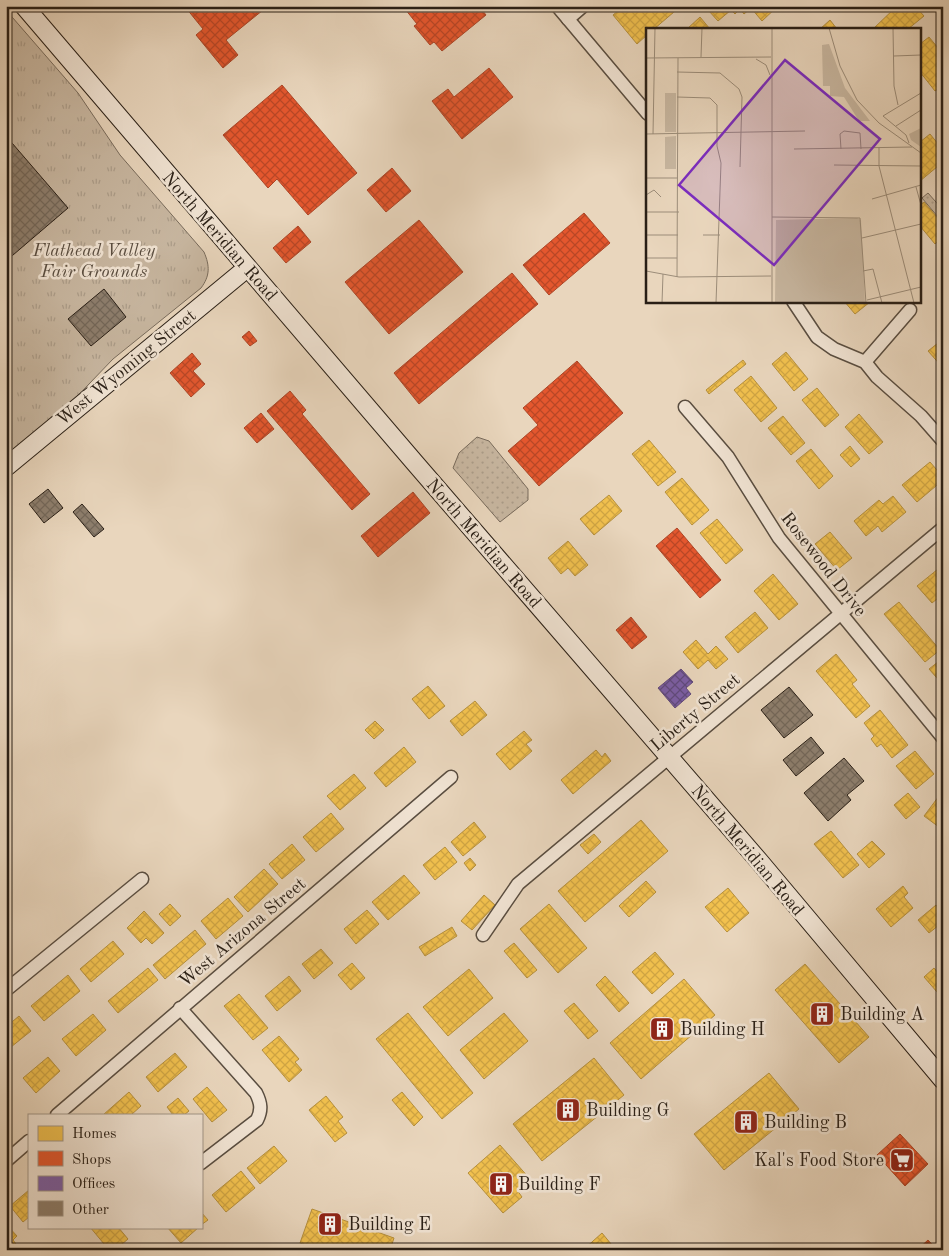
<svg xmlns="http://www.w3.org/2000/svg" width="949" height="1256" font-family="'Old Standard TT',serif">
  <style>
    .grass { fill: url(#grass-dots); stroke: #786b5c }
    .park { fill: url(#park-tufts); stroke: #786b5c }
    .homes { fill: url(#homes-cross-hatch); stroke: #b6903d }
    .shops { fill: url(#shops-cross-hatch); stroke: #ac4627 }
    .offices { fill: url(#offices-cross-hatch); stroke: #624b7c }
    .building { fill: url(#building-cross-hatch); stroke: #291f16 }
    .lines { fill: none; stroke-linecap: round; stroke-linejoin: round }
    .street-casing { stroke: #594d40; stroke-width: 15 }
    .secondary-casing { stroke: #291f16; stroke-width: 20 }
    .street { stroke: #f1e4d4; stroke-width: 12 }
    .secondary { stroke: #f1e4d4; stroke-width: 18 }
    .labels { text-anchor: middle; stroke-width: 5; stroke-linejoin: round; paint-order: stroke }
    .street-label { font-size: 18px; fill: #291f16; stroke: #f1e4d4 }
    .park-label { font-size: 18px; font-style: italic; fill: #594d40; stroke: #f1e4d4 }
    .poi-label { font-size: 18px; fill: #291f16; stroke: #f1e4d4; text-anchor: start }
    .inset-road { fill: none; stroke: #9c8d7a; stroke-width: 1 }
    .view { fill: #7b2cbf; fill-opacity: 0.15; stroke: #7b2cbf; stroke-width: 2.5 }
    .inset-edge { fill: none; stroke: #291f16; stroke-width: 2.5 }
  </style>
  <defs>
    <pattern id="grass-dots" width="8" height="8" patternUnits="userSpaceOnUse" patternTransform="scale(1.25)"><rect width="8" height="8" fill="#c8b7a1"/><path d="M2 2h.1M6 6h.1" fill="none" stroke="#ac9d8a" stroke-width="1.8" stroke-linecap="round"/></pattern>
    <pattern id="park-tufts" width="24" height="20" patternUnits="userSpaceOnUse" patternTransform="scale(1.25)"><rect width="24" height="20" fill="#c8b7a1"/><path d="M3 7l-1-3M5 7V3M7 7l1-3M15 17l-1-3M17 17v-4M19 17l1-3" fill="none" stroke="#ac9d8a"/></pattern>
    <pattern id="homes-cross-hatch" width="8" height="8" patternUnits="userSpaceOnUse" patternTransform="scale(1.25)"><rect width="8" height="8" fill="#f2c14e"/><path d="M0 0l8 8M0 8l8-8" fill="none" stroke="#d0a543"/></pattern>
    <pattern id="shops-cross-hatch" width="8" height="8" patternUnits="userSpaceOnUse" patternTransform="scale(1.25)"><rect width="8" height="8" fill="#e4572e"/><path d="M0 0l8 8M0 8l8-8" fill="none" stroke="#b94726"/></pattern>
    <pattern id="offices-cross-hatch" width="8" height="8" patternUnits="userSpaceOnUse" patternTransform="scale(1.25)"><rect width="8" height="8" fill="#7b5ea7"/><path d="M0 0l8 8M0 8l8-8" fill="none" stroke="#5f497f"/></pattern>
    <pattern id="building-cross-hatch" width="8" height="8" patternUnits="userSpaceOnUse" patternTransform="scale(1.25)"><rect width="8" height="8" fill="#8d7e6d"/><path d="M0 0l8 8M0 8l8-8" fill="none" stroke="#736759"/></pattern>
  </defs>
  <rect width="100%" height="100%" fill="#e9d6bd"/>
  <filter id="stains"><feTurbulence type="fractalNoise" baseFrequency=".004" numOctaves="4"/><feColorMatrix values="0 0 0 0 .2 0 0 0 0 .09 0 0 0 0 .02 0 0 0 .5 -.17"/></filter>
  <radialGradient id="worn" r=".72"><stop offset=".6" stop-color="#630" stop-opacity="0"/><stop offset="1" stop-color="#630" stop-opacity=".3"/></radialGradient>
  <g class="grass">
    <path d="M928,193L943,210V223L922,198Z"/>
    <path d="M477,437L489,441L528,489V500L500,522L453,468L459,453Z"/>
  </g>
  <path class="park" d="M6,10L78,93L120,155L204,252C210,266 210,276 201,288L113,359L65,409L6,459Z"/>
  <g class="homes">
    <path d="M624,6H681L654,29H648V34L637,44L613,15Z"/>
    <path d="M712,6H778L762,21L751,8L744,14L740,9L735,14L731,10L718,21L708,10Z"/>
    <path d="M897,6H915L924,16L908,29H873Z"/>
    <path d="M700,17L710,29H687Z"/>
    <path d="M830,20L837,29H820Z"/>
    <path d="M929,37L943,54V86L935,91L920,72V44Z"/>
    <path d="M930,134L943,150V162L920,181V142Z"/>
    <path d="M924,202L943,224V237L935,244L920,226V205Z"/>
    <path d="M844,301H869L870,302L855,314Z"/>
    <path d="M943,339V368L928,351Z"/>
    <path d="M786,352L808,379L794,391L772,364Z"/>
    <path d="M743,360L746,364L709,394L706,390Z"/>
    <path d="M751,376L777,408L761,422L734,390Z"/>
    <path d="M817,388L839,415L825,427L802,400Z"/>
    <path d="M859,414L883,442L869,454L845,427Z"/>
    <path d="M783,416L805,443L791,455L768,428Z"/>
    <path d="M649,440L676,472L658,486L632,454Z"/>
    <path d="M850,446L860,459L851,467L840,455Z"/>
    <path d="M811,449L833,476L819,489L796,461Z"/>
    <path d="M930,462L943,477V480L917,502L902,485Z"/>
    <path d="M682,478L709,510L692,525L665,492Z"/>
    <path d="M609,495L622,511L594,535L580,519Z"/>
    <path d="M893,496L906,512L882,532L878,526L866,536L854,521L879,500L883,504Z"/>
    <path d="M717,519L743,550L726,564L700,533Z"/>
    <path d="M830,532L852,558L837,570L815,544Z"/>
    <path d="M568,541L588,565L575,576L568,568L561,574L548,558Z"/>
    <path d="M943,565V594L932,603L917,586Z"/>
    <path d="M773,574L798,604L779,620L754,591Z"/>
    <path d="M899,602L940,650L925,662L884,614Z"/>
    <path d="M755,612L768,628L738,653L725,637Z"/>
    <path d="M696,640L708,654L716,646L728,659L716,669L708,660L698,669L683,652Z"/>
    <path d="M836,654L857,680L852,684L870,706L856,718L816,671Z"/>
    <path d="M943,658V685L929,669Z"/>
    <path d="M428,686L445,706L429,719L412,699Z"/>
    <path d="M475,701L487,715L462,736L450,721Z"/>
    <path d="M880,710L908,745L892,758L881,744L877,747L871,739L874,736L864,723Z"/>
    <path d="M375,721L384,730L374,739L365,730Z"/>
    <path d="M524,731L532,740L526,744L532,751L510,770L496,754Z"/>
    <path d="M404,747L416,762L386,787L374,773Z"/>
    <path d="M596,750L602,757L605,753L611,761L573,794L561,780Z"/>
    <path d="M915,751L934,774L916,789L896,766Z"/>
    <path d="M354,774L366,788L340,810L327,796Z"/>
    <path d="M908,793L920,807L906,819L894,805Z"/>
    <path d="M939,796L943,799V830L924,816Z"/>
    <path d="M331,813L344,829L316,852L303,837Z"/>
    <path d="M641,820L668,851L585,922L558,891Z"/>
    <path d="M474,822L486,837L463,856L451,842Z"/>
    <path d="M831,831L859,865L843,878L814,844Z"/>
    <path d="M594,834L601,842L588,854L580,845Z"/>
    <path d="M872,841L885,854L869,868L857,854Z"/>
    <path d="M292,844L305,860L282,879L269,864Z"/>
    <path d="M445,847L457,862L435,880L423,865Z"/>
    <path d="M470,858L476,865L470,871L464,863Z"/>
    <path d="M264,869L278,884L248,912L234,897Z"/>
    <path d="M404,875L420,893L388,920L372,902Z"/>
    <path d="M646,881L656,892L629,917L619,906Z"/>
    <path d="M903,886L908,893L904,897L913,908L891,927L876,909Z"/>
    <path d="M728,888L749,913L727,932L705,907Z"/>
    <path d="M484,895L495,905L472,930L461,921Z"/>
    <path d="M228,898L243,916L216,939L201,921Z"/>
    <path d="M170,904L181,916L170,926L159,914Z"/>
    <path d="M549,904L587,948L558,973L520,929Z"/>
    <path d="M936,905L943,912V922L929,933L918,920Z"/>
    <path d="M367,910L379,924L356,944L344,929Z"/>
    <path d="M144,911L164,933L152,944L146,938L141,943L127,928Z"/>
    <path d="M452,927L457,936L425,956L419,947Z"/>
    <path d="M195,930L206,944L165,979L153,965Z"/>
    <path d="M113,941L124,954L91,982L80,969Z"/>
    <path d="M514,943L537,970L527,978L504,951Z"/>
    <path d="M321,949L333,963L314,979L302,964Z"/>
    <path d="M655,952L674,974L652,994L632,972Z"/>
    <path d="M352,963L365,978L351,990L338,975Z"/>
    <path d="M805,964L869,1037L839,1063L775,990Z"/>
    <path d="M148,968L158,980L118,1013L108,1001Z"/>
    <path d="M934,968L943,979V987L937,992L924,977Z"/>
    <path d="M469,969L493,998L448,1036L423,1007Z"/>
    <path d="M68,975L80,991L44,1021L31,1006Z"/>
    <path d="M289,976L301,991L277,1011L265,996Z"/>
    <path d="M605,976L629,1003L619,1012L596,985Z"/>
    <path d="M684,979L715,1015L641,1079L610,1043Z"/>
    <path d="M239,994L268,1028L253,1040L224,1006Z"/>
    <path d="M574,1003L598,1031L588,1039L564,1011Z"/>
    <path d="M408,1013L473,1093L442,1119L376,1039Z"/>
    <path d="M504,1013L528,1041L484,1079L460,1050Z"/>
    <path d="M93,1014L106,1030L76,1056L62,1039Z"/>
    <path d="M19,1016L31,1031L6,1051V1027Z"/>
    <path d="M279,1036L299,1059L295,1062L302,1070L289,1082L262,1050Z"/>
    <path d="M175,1053L187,1067L158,1092L146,1077Z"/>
    <path d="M48,1057L60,1071L36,1093L23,1078Z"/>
    <path d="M594,1058L624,1095L542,1161L513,1124Z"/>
    <path d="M769,1073L799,1109L724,1170L694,1134Z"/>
    <path d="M207,1087L227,1110L212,1122L193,1099Z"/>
    <path d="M129,1092L141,1106L131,1115H103Z"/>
    <path d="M402,1092L423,1117L414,1126L392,1100Z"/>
    <path d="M326,1096L343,1117L338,1121L347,1133L335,1142L309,1110Z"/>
    <path d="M178,1098L189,1111L184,1115H173L167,1107Z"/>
    <path d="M500,1145L530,1179L517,1190L522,1197L503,1213L468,1173Z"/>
    <path d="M274,1146L287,1161L260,1184L247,1168Z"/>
    <path d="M241,1171L255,1188L226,1212L212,1195Z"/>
    <path d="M29,1190V1217L23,1222L10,1206Z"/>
    <path d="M312,1209L394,1238L390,1250H320L300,1243Z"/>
    <path d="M201,1212L208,1220L201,1225Z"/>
    <path d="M6,1224L17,1236L13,1240L16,1244L9,1250H6Z"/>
    <path d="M90,1227H118L128,1239L115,1250H109Z"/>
    <path d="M167,1227H199L181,1243Z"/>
    <path d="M602,1233L616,1250H583Z"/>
    <path d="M397,1244L414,1250H395Z"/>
  </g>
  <g class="shops">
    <path d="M188,6H268L226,40L238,55L223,68L196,35L203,29L186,8Z"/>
    <path d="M409,6H479L486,15L442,51L434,42L430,45L414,26L417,24L405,9Z"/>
    <path d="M489,68L513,97L462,139L432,101L448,89L454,97Z"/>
    <path d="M282,85L357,173L308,215L277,179L268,188L223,135Z"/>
    <path d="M392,168L411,191L386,212L367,190Z"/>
    <path d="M584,213L610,243L549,295L523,265Z"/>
    <path d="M419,220L463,272L389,334L345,282Z"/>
    <path d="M298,226L311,242L286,263L273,248Z"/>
    <path d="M512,273L538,304L419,404L394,373Z"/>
    <path d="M249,331L257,341L250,346L242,337Z"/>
    <path d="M192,353L201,364L193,371L205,384L191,397L170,373Z"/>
    <path d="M577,361L623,413L539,486L508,451L538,425L523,408Z"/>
    <path d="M290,391L306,410L302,414L370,494L352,510L267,411Z"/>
    <path d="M261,413L274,429L257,443L244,428Z"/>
    <path d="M413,492L430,513L378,557L361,536Z"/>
    <path d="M677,528L721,580L700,598L656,546Z"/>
    <path d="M631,617L647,637L632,649L616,630Z"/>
    <path d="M900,1134L928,1164L905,1186L877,1155Z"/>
    <path d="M928,1240L937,1250H917Z"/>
  </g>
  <path class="offices" d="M681,669L693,682L686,688L691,694L675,708L658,688Z"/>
  <g class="building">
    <path d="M6,136L68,208L6,261Z"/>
    <path d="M104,289L126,317L91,346L68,319Z"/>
    <path d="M48,489L63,508L44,523L29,504Z"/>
    <path d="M82,504L104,529L94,537L73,512Z"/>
    <path d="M789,687L813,715L784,738L761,710Z"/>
    <path d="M811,737L824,753L796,776L783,760Z"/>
    <path d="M844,758L864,781L847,795L851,800L828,821L804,793Z"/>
  </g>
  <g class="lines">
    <defs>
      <g id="street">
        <path d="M557,6L648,114"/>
        <path d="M568,19L583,6"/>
        <path d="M793,301L817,337L834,349L865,362L877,377L921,416L943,441"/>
        <path d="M865,362L910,310"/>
        <path d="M685,407L728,457L779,538L943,738"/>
        <path d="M483,935L518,884L943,528"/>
        <path d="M6,990L142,879"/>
        <path d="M180,1008L256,1093C261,1103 262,1110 257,1120L201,1163"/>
        <path d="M57,1115L451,777"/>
        <path d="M6,1161L29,1141"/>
      </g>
      <g id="secondary">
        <path d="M24,6L415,463L759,861L943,1080"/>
        <path d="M6,467L247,268"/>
      </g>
    </defs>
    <use href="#street" class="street-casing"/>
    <use href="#secondary" class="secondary-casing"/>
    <use href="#street" class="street"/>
    <use href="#secondary" class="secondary"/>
  </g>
  <defs>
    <symbol id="building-square" viewBox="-11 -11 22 22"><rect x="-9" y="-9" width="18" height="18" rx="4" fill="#8f2418" stroke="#f1e4d4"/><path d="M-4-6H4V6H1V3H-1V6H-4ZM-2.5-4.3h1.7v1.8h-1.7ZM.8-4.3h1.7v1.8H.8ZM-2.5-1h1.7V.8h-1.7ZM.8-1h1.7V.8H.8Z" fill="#fff"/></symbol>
    <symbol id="supermarket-square" viewBox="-11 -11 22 22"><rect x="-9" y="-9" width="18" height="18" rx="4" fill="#8f2418" stroke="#f1e4d4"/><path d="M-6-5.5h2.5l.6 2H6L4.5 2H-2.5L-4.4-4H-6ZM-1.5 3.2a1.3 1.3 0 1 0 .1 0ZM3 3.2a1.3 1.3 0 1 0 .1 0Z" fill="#fff"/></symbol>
  </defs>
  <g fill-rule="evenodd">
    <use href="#building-square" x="808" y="1000" width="28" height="28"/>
    <use href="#building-square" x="648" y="1015" width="28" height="28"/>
    <use href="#building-square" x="554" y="1096" width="28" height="28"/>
    <use href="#building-square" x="732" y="1108" width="28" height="28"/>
    <use href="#supermarket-square" x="888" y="1146" width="28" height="28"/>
    <use href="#building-square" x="487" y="1170" width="28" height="28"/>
    <use href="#building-square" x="316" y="1210" width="28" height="28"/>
  </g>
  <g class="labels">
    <g class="street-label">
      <text transform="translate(220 236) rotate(49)" y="6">North Meridian Road</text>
      <text transform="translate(126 367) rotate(-39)" y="6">West Wyoming Street</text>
      <text transform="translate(484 543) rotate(49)" y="6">North Meridian Road</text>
      <text transform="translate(824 564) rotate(52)" y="6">Rosewood Drive</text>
      <text transform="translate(695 712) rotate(-40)" y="6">Liberty Street</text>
      <text transform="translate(748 850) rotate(50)" y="6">North Meridian Road</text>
      <text transform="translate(242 932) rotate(-40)" y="6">West Arizona Street</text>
    </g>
    <g class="park-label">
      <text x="94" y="256">Flathead Valley<tspan x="94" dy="21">Fair Grounds</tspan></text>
    </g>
    <g class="poi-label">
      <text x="840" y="1020">Building A</text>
      <text x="680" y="1035">Building H</text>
      <text x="586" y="1116">Building G</text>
      <text x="764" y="1128">Building B</text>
      <text x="884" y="1166" text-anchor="end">Kal's Food Store</text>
      <text x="518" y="1190">Building F</text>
      <text x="348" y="1230">Building E</text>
    </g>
  </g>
  <g transform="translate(646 28)">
    <rect width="275" height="275" fill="#e9d6bd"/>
    <path d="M183,16L199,60L224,93H213L198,69L184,68V58H177L176,17ZM275,100V119L265,112L263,106Z" fill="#c8b7a1"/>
    <path d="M19,65H30V104H19ZM30,108V141H19V109ZM211,190L215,192L219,275H129L130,192Z" fill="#c8b7a1"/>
    <path d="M174,210H179L178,262L186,255L201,256L212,264L216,275H212L206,263L193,259L183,264L177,275H173Z" fill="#c8b7a1"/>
    <path class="inset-road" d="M126,0V275M183,0L194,38L211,72L233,95L275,125M247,0L248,58L252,77M248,28L275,27M55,29L56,0M0,30L125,29M110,31L120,37L124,47M31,44L74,45L93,61L96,69L94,139M31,69L64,70L71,77V118L75,135L70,275M250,98L275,82M0,106L159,103M7,106L9,0M263,115L260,107L237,88L275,65M233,120V138L268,275M148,121L266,119M195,121L194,106L198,103L214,105L215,121M188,137L275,138M0,150H32M270,159L275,177M0,167L8,162L15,169M226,171L275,157M0,184H33M126,189L214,190L220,275M0,207H32M57,207H74M216,210L275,196M0,230H31M0,243L33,249L125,248M217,243L227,241L236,275M31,249L32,30M221,272L275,259M16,275L17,246"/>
    <path class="view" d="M139,32L234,111L128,237L33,157Z"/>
    <rect width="275" height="275" class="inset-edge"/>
  </g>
  <rect width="949" height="1256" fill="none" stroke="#e9d6bd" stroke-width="25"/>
  <rect x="8" y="8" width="934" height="1241" fill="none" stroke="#291f16" stroke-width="2.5"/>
  <rect x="12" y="12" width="924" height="1231" fill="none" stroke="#291f16"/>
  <rect x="28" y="1114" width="175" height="115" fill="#f1e4d4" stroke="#a19588"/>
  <rect x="38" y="1126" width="25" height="15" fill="#f2c14e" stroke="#a19588"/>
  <text x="72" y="1138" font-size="15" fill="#291f16">Homes</text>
  <rect x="38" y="1151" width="25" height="15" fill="#e4572e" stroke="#a19588"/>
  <text x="72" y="1164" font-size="15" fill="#291f16">Shops</text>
  <rect x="38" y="1176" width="25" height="15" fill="#7b5ea7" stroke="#a19588"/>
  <text x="72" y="1188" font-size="15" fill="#291f16">Offices</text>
  <rect x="38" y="1201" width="25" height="15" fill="#8d7e6d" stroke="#a19588"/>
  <text x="72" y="1214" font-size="15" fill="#291f16">Other</text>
  <rect width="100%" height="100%" filter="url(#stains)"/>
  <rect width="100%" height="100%" fill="url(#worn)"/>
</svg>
